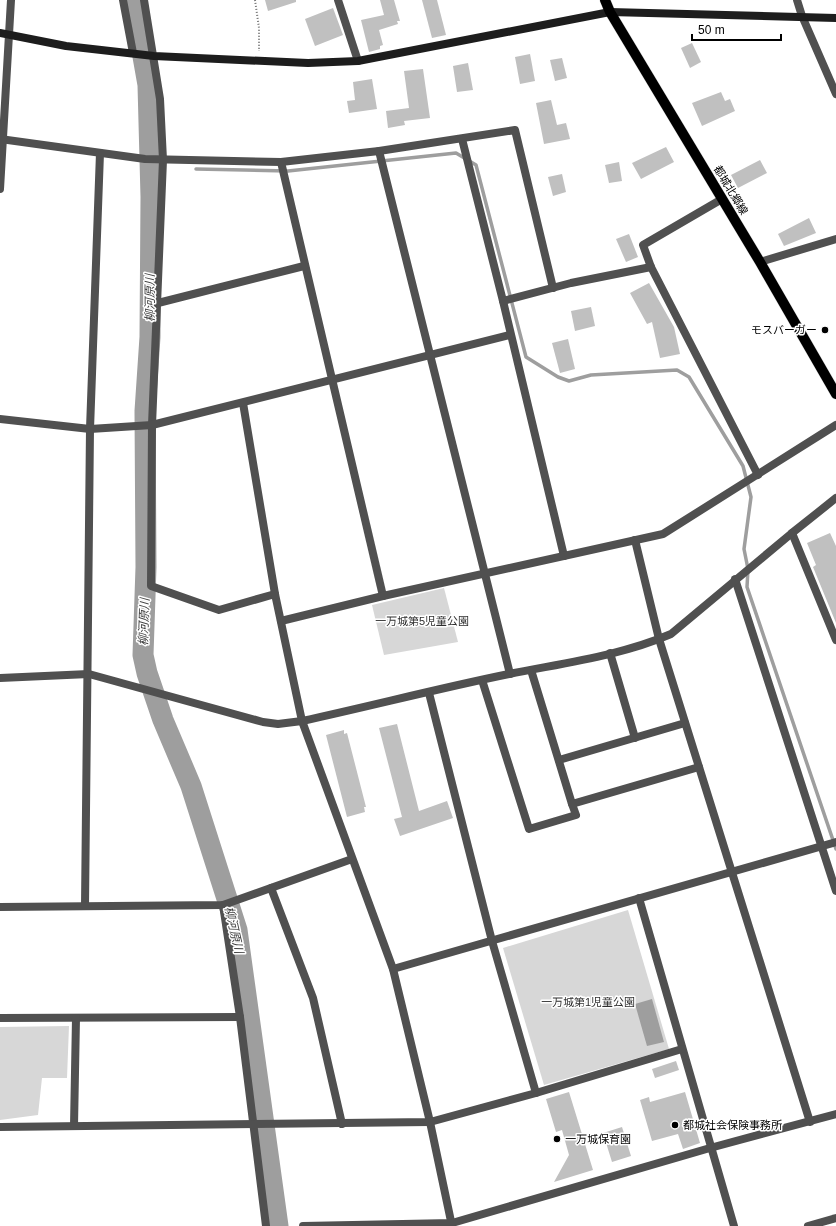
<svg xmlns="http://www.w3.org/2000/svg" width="836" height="1226" font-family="Helvetica,'Noto Sans JP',sans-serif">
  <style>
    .green { fill: #d7d7d7 }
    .water { fill: #9e9e9e }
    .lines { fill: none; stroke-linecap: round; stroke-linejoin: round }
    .stream { stroke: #9e9e9e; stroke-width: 3.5 }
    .river { stroke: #9e9e9e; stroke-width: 21 }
    .building { fill: #c0c0c0 }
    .primary-casing { stroke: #dbdbdb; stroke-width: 11 }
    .path { stroke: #727272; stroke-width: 2; stroke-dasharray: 1 2; stroke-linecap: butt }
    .street { stroke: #505050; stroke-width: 8 }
    .secondary { stroke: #1d1d1d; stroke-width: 8 }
    .primary { stroke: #000; stroke-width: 10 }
    .poi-dot { fill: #000; stroke: #fff; stroke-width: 1.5 }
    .labels { text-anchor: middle; stroke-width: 3; stroke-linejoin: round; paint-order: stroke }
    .street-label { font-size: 11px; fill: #000; stroke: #fff }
    .poi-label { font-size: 11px; fill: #000; stroke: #fff; text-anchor: start }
    .park-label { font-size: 11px; fill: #2e2e2e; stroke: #fff }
    .water-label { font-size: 12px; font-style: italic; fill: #3f3f3f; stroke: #fff }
  </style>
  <rect width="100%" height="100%" fill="#fff"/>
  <g class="green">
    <path d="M444,588L458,642L384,655L372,605Z"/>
    <path d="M628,910L669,1049L544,1085L503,948Z"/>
    <path d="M69,1026L67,1078H42L38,1115L0,1120V1027Z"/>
  </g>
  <path class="water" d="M652,999L664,1042L647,1046L635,1004Z"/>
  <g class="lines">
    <path class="stream" d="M196,169L288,171L456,153L476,165L526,357L558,377L569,381L591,375L677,370L689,377L743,466L751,497L744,549L748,569L747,587L836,849"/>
    <path class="river" d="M133,0L148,85L151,197L150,337L145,411L146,567L143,655L147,673L163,720L191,786L237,930L278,1226"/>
  </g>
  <g class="building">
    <path d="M265,0H296V2L268,11Z"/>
    <path d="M380,0H394L400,21H397L398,24L379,30L383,45L380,46V49L369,52L361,20L384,15Z"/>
    <path d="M422,0H437L446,35L432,38Z"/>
    <path d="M333,8L343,35L315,46L305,19Z"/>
    <path d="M692,43L701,62L690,68L681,48Z"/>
    <path d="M530,54L535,81L520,84L515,57Z"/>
    <path d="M562,58L567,78L555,81L550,60Z"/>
    <path d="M468,63L473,90L457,92L453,66Z"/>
    <path d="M423,69L430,118L404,121L405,125L388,128L386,111L409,108L404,71Z"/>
    <path d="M372,79L377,109L349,113L347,101L355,100L353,82Z"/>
    <path d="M721,92L725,101L730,99L735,111L702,126L692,103Z"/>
    <path d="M551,100L557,125L566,123L570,139L544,144L536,103Z"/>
    <path d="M666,147L674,162L641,179L632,163Z"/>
    <path d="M760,160L767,173L738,188L731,175Z"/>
    <path d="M619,162L622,181L609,183L605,165Z"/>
    <path d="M562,174L566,192L553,196L548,177Z"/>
    <path d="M809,218L816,233L784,246L778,234Z"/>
    <path d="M629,234L638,257L626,262L616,239Z"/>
    <path d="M649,283L674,327L680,354L660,358L652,322L647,324L630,293Z"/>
    <path d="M591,307L595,326L575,331L571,311Z"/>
    <path d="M568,339L575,369L560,373L552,343Z"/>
    <path d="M830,533L836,546V623L813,567L816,565L807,543Z"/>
    <path d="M397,724L419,811L447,801L453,818L400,836L394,819L402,817L379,728Z"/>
    <path d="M344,730V734L347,733L366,807H364L365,812L347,817L326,735Z"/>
    <path d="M676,1061L679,1070L655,1078L652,1069Z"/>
    <path d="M569,1092L593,1170L554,1182L569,1155L562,1130L556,1132L546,1099Z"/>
    <path d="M685,1092L700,1143L683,1149L678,1134L652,1141L640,1100L649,1097L650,1102Z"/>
    <path d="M622,1127L631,1156L612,1162L603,1133Z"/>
  </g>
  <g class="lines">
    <defs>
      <path id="primary" d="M605,0L610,12L760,262L836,394"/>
    </defs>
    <use href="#primary" class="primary-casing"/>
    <path class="path" d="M255,0L259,28V51"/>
    <g class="street">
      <path d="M123,0L133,53"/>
      <path d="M144,0L160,99L163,160L152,425L151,586L219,610L275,594"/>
      <path d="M338,0L358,61"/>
      <path d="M797,0L802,16L836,94"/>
      <path d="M0,139L145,159L281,162L379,151L515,130L553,288"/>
      <path d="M462,139L503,301L564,556"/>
      <path d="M379,151L510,674"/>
      <path d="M281,162L383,596"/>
      <path d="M0,189L11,0"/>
      <path d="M722,199L643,245L651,267L758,475"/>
      <path d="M760,262L836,239"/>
      <path d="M503,301L571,283L651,267"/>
      <path d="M158,303L304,266"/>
      <path d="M243,403L275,594L302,721L393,969L430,1122L452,1226"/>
      <path d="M0,419L90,429L152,425L510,335"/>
      <path d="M792,533L836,640"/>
      <path d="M635,540L659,639L810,1122"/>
      <path d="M735,579L836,891"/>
      <path d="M281,621L383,596L663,534L836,425"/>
      <path d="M610,653L635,738"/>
      <path d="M531,670L572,804L699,767"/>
      <path d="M0,678L89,674L263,722L278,724L302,721C371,706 440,688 509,674C563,663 620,656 671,634L792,533L836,498"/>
      <path d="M482,680L529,829L576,815L572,804"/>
      <path d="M429,693L492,941L536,1093"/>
      <path d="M559,760L685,723"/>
      <path d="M271,888L313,998L342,1124"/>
      <path d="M639,898L734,1226"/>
      <path d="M223,905L240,1017L266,1226"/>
      <path d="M85,906L90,429L100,153"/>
      <path d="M0,907L223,905L352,859"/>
      <path d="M393,969L836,842"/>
      <path d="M0,1018L240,1017"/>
      <path d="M74,1126L76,1018"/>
      <path d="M0,1127L430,1122L536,1093L682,1049"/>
      <path d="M303,1226L452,1223L710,1148L836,1114"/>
      <path d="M808,1226L836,1218"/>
    </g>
    <path class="secondary" d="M0,33L66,46L154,56L308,63L358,61L610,12L836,18"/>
    <use href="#primary" class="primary"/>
  </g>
  <g class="poi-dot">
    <circle cx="825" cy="330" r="4"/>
    <circle cx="675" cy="1125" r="4"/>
    <circle cx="557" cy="1139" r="4"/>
  </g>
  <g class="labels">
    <g class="street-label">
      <text transform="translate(731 190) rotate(59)" y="4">都城北郷線</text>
    </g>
    <g class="poi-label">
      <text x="817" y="334" text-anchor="end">モスバーガー</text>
      <text x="683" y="1129">都城社会保険事務所</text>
      <text x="565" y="1143">一万城保育園</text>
    </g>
    <g class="park-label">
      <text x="422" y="625">一万城第5児童公園</text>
      <text x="588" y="1006">一万城第1児童公園</text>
    </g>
    <g class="water-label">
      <text transform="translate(150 298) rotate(-90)" y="4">柳河原川</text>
      <text transform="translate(144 622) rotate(-88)" y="4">柳河原川</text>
      <text transform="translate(234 930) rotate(77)" y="4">柳河原川</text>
    </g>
  </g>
  <path d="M692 34v6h89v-6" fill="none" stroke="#000000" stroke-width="2"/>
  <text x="698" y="34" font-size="12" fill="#000000" stroke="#ffffff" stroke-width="3" paint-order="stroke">50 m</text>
</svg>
